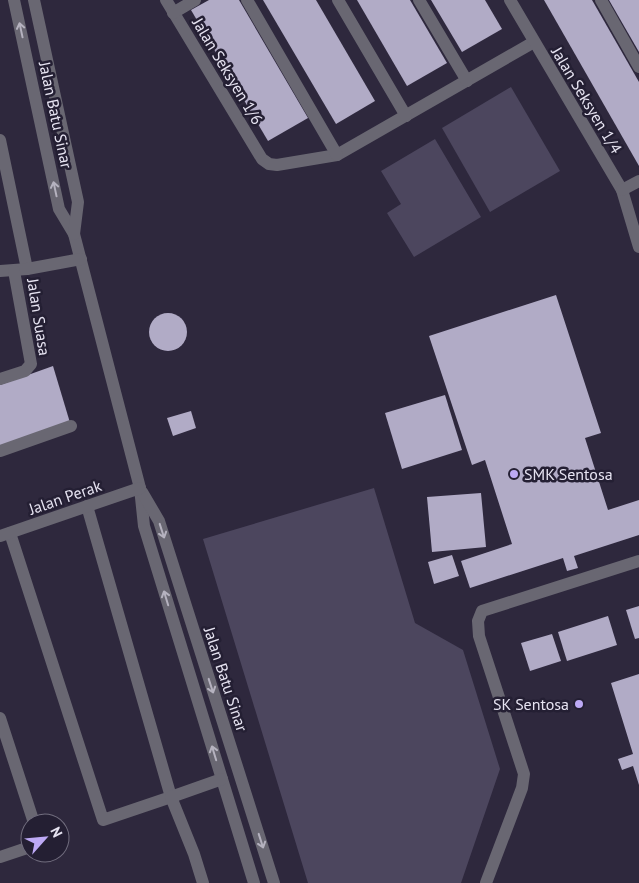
<svg xmlns="http://www.w3.org/2000/svg" width="639" height="883" font-family="'PT Sans',sans-serif">
  <style>
    .green { fill: #4c465e }
    .building { fill: #b1abc6 }
    .lines { fill: none; stroke-linecap: round; stroke-linejoin: round }
    .minor { stroke: #696772; stroke-width: 12 }
    .oneway { stroke: #b5b2bf }
    .poi-dot { fill: #bda9f5; stroke: #241f33; stroke-width: 2 }
    .labels { text-anchor: middle; stroke-width: 5; stroke-linejoin: round; paint-order: stroke }
    .street-label { font-size: 16px; fill: #e7e4f2; stroke: #241f33 }
    .poi-label { font-size: 16px; fill: #e7e4f2; stroke: #241f33; text-anchor: start }
  </style>
  <rect width="100%" height="100%" fill="#2e283d"/>
  <g class="green">
    <path d="M511,87L560,171L490,212L442,128Z"/>
    <path d="M435,139L481,217L414,257L387,213L401,204L381,171Z"/>
    <path d="M374,488L415,623L463,650L500,769L461,883H308L203,539Z"/>
  </g>
  <g class="building">
    <path d="M209,0H239L308,118L268,141L191,10Z"/>
    <path d="M263,0H316L375,101L336,124Z"/>
    <path d="M357,0H410L447,63L407,86Z"/>
    <path d="M431,0H485L502,29L462,52Z"/>
    <path d="M544,0H592L639,82V166Z"/>
    <path d="M609,0H639V52Z"/>
    <path d="M556,295L601,433L585,438L608,510L639,500V535L574,556L578,568L567,571L563,558L470,588L461,561L512,544L485,460L472,465L429,336Z"/>
    <circle cx="168" cy="332" r="19"/>
    <path d="M53,366L71,426L0,451V385Z"/>
    <path d="M445,395L462,450L402,469L385,413Z"/>
    <path d="M191,411L196,428L173,436L167,418Z"/>
    <path d="M481,493L486,547L432,552L427,497Z"/>
    <path d="M452,555L459,576L434,584L428,562Z"/>
    <path d="M639,606V638L635,639L626,610Z"/>
    <path d="M608,616L617,645L567,661L558,632Z"/>
    <path d="M552,634L561,661L530,671L521,643Z"/>
    <path d="M639,674V785L633,766L622,770L618,759L633,754L611,683Z"/>
  </g>
  <g class="lines">
    <g class="minor">
      <path d="M14,0L59,209L74,234L140,488L144,526L254,883"/>
      <path d="M34,0L78,202L74,234"/>
      <path d="M166,0L262,159L269,164L277,165L337,155L534,42"/>
      <path d="M247,0L337,155"/>
      <path d="M338,0L406,116"/>
      <path d="M419,0L467,81"/>
      <path d="M510,0L622,190L639,247"/>
      <path d="M601,0L639,67"/>
      <path d="M173,13L195,0"/>
      <path d="M0,140L27,269"/>
      <path d="M622,190L639,181"/>
      <path d="M0,271L27,269L81,259"/>
      <path d="M0,379L25,371L31,364L14,271"/>
      <path d="M0,451L71,426"/>
      <path d="M142,492L159,521L274,883"/>
      <path d="M10,533L103,820L171,797L87,506"/>
      <path d="M0,536L140,488"/>
      <path d="M0,718L34,823"/>
      <path d="M0,857L27,848L30,844"/>
      <path d="M203,883L194,854L171,797L222,779"/>
      <path d="M486,883L522,788L524,774L479,636L478,621L482,611L639,561"/>
    </g>
  </g>
  <defs><path id="oneway-shaft" d="M-6 0H5M1.5-3L5.5 0L1.5 3" fill="none" stroke-width="1.6" stroke-linecap="round" stroke-linejoin="round" transform="scale(1.25)"/></defs>
  <g class="oneway">
    <use href="#oneway-shaft" transform="translate(21 30) rotate(-102)"/>
    <use href="#oneway-shaft" transform="translate(55 189) rotate(-102)"/>
    <use href="#oneway-shaft" transform="translate(162 531) rotate(72)"/>
    <use href="#oneway-shaft" transform="translate(166 598) rotate(-107)"/>
    <use href="#oneway-shaft" transform="translate(211 686) rotate(72)"/>
    <use href="#oneway-shaft" transform="translate(214 753) rotate(-107)"/>
    <use href="#oneway-shaft" transform="translate(261 841) rotate(72)"/>
  </g>
  <g class="poi-dot">
    <circle cx="514" cy="474" r="5"/>
    <circle cx="579" cy="704" r="5"/>
  </g>
  <g class="labels">
    <g class="street-label">
      <text transform="translate(228 71) rotate(59)" y="6">Jalan Seksyen 1/6</text>
      <text transform="translate(587 100) rotate(59)" y="6">Jalan Seksyen 1/4</text>
      <text transform="translate(56 115) rotate(78)" y="6">Jalan Batu Sinar</text>
      <text transform="translate(39 317) rotate(81)" y="6">Jalan Suasa</text>
      <text transform="translate(65 497) rotate(-19)" y="6">Jalan Perak</text>
      <text transform="translate(226 679) rotate(72)" y="6">Jalan Batu Sinar</text>
    </g>
    <g class="poi-label">
      <text x="524" y="480">SMK Sentosa</text>
      <text x="569" y="710" text-anchor="end">SK Sentosa</text>
    </g>
  </g>
  <g transform="translate(45 838) rotate(63)"><circle r="24" fill="#241f33" stroke="#726e7f"/>
  <path d="M0-4L9 19L0 12L-9 19Z" fill="#bda9f5"/>
  <text y="-8" font-size="14" font-weight="bold" text-anchor="middle" fill="#e7e4f2">N</text>
  </g>
</svg>
